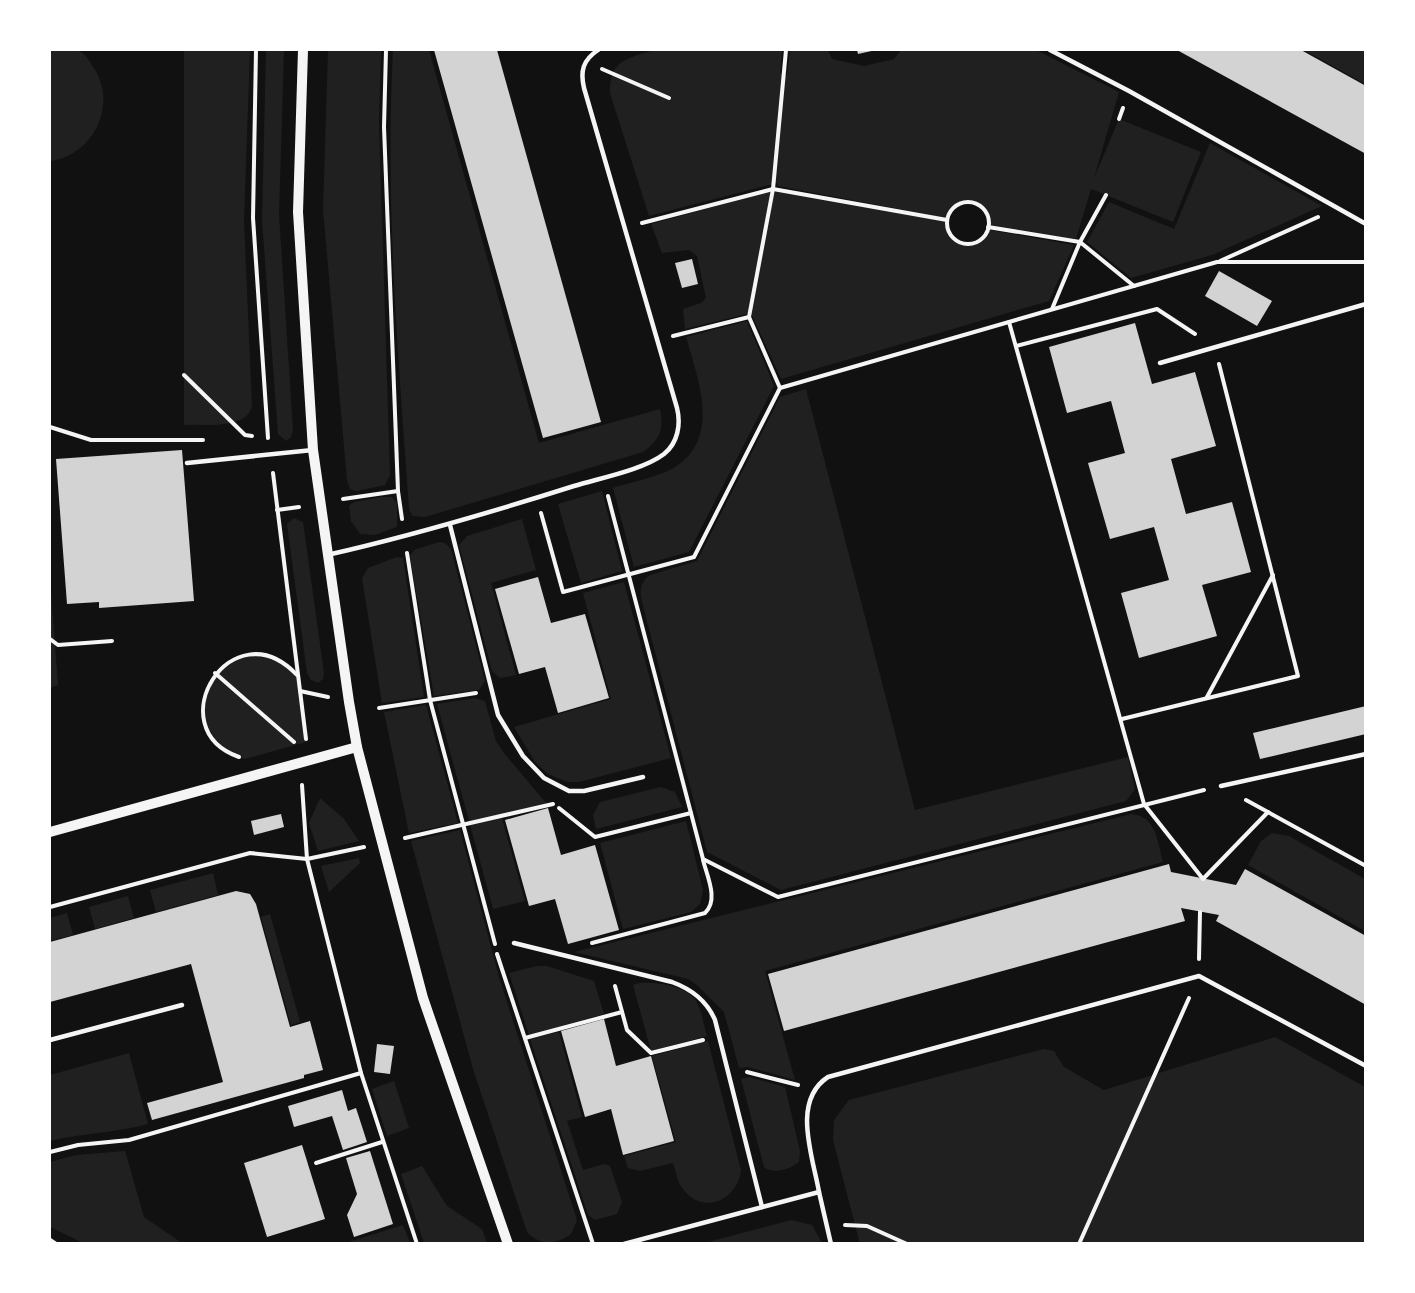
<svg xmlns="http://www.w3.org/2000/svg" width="1415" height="1293" font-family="Overpass,sans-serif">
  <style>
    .green { fill: #202020 }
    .building { fill: #d3d3d3 }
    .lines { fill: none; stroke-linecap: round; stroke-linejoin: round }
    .path { stroke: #f5f5f5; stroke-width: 4 }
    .service { stroke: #f5f5f5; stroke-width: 4.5 }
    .tertiary { stroke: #f5f5f5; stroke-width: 10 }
  </style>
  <rect width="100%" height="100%" fill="#111"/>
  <g class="green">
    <path d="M50,50C57,49 70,47 77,50C85,53 89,60 93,67C119,104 93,156 50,161Z"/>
    <path d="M184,50H250L244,221L252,406C247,430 204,424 184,425Z"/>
    <path d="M266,50H284L279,214L293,430L291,437L286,441L278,434L262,221Z"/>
    <path d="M328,50H381L379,123L390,475L385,485L357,491L350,489L347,480L323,210Z"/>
    <path d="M393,50H429L539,443L660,409C664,429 660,440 643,452L425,517L412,516L409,508C398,356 385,203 393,50Z"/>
    <path d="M655,50H782L780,73L787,75L790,50H828L832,59L864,66L894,59L901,50H1036L1119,92L1094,178L1119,119L1201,152L1173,222L1091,189L1076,239L990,225C986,199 957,193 946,218L778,186L777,183L649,216L610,93C609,60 628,58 655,50Z"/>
    <path d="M1304,50H1365V84Z"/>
    <path d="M1210,143L1322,206L1212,255L1131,278L1087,242L1109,202L1174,229Z"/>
    <path d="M771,191L945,221C948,248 976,253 989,230L1074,245L1049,301L781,379L751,313L685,329L683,309L701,303L706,298L697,256L689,250L662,253L651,224Z"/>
    <path d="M747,321L774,386L689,552L634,567L613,488C631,482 664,476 678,465C721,435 697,376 686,337Z"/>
    <path d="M806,389L915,810L1128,757L1135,789L1126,801L781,890L707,852L641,598C640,588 642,580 650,575L697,561L780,397Z"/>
    <path d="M602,491L622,571L581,583L558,504Z"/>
    <path d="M381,497H391L397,503V527L375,535L360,534L351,521L349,506L354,502Z"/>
    <path d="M294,518L303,522L324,673L323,679L318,683L311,680L307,673L287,524Z"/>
    <path d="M522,519L536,570L491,583L516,675L500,678L492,671L459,545L467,536Z"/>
    <path d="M439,542L445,543L451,549L485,681L479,690L434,696L410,556L414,550Z"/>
    <path d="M397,557L403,558L424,697L382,703L362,578L368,568Z"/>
    <path d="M50,580L58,685L50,688Z"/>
    <path d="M624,582L671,758L579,782H567L548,774L535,762L514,727L611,699L583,593Z"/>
    <path d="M244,656C266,657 281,658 297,675L306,742L245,759C209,748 189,704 215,673C223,664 234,660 244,656Z"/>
    <path d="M475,698L485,701L496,741L503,752L546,803L501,815L525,901L493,909L437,704Z"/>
    <path d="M426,705L458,823L409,833L384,712Z"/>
    <path d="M661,787L675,792L682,807L596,829L593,815L600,802Z"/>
    <path d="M320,798L344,819L359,841L318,851L309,823Z"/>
    <path d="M1131,814C1157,816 1157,842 1163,862L765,971L795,1080L748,1067L739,1068L724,1012L698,986L688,979L574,952Z"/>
    <path d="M686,821L703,890L700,904L691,912L623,929L600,843Z"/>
    <path d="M460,830L499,977L577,1220L571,1234C556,1245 540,1246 527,1232L473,1069L411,841Z"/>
    <path d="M1272,833L1289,836L1365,879V931L1248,865L1261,841Z"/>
    <path d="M359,858L360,863L329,892L321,866Z"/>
    <path d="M213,873L218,895L156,912L150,890Z"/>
    <path d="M128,896L134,918L95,929L89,907Z"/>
    <path d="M67,913L73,935L50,941V918Z"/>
    <path d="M270,914L300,1022L291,1025L261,917Z"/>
    <path d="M537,966H547L594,981L604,1014L529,1035L509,973Z"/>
    <path d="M639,983C656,982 688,985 697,1003C702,1012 704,1026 707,1036L651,1051L633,985Z"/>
    <path d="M559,1032L582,1117L567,1121L583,1170L604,1164L610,1166L622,1202L617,1214L595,1220L588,1215L530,1039Z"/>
    <path d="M1275,1037L1365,1087V1243L860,1244L833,1140L834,1120L849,1100L1044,1049L1054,1051L1064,1067L1104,1090Z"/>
    <path d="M708,1041L741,1170C738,1200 703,1216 683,1189C677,1182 676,1171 673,1163L640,1171L628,1168L624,1156L676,1142L652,1056Z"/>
    <path d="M129,1053L148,1124C115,1133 82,1133 50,1141V1075Z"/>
    <path d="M750,1077L785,1087L800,1151L799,1162C790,1169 774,1175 764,1167L741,1079Z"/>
    <path d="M394,1081L409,1128L387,1136L372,1089Z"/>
    <path d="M125,1151L144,1217L182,1243H83L50,1227V1162L76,1155Z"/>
    <path d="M422,1166L447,1206L482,1229L487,1243H424L401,1174Z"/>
    <path d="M791,1220L812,1225L822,1243H704Z"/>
    <path d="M403,1225L410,1243H345Z"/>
  </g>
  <g class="building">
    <path d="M434,50H497L601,422L543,438Z"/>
    <path d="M857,50H876L858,54Z"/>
    <path d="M1177,50H1301L1366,86V154Z"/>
    <path d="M692,259L698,284L682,288L675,263Z"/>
    <path d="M1219,271L1272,301L1257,326L1205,296Z"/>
    <path d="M1135,323L1152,384L1195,372L1216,446L1171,459L1186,514L1232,502L1251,572L1202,585L1217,636L1139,658L1121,593L1169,580L1154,527L1110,539L1088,463L1125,453L1111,401L1067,413L1049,347Z"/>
    <path d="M182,450L194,601L99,608V602L67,604L56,459Z"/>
    <path d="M538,577L551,623L585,614L609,698L558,713L545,667L519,674L495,589Z"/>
    <path d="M1366,706V734L1260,759L1253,733Z"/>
    <path d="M548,808L561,855L595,845L619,930L568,944L555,899L529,906L505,820Z"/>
    <path d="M281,814L284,827L254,835L251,821Z"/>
    <path d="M1169,864L1171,872L1236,885L1245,869L1366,936V1005L1216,921L1219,915L1181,908L1185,921L784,1031L768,974Z"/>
    <path d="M236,891L250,894L256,904L290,1027L310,1021L323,1070L304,1075V1078L152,1120L147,1103L223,1082L191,964L50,1002V942Z"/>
    <path d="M604,1019L616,1066L651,1056L674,1141L623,1155L611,1109L585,1117L561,1031Z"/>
    <path d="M377,1044L394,1046L390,1074L374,1072Z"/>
    <path d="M342,1090L348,1111L356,1108L367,1142L343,1150L332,1116L294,1127L288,1106Z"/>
    <path d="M302,1145L325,1219L267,1237L244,1163Z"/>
    <path d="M370,1151L393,1224L354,1237L347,1215L357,1194L346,1158Z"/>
  </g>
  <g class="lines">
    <g class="path">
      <path d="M256,50L253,218L268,438"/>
      <path d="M386,50L384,127L398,491L402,519"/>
      <path d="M602,69L669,98"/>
      <path d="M1119,119L1123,108"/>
      <circle cx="968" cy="223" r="21"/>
      <path d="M642,223L773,189L947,220"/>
      <path d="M988,227L1080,242L1134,286"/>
      <path d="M1220,261L1318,217"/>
      <path d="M1052,309L1080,242L1106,195"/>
      <path d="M1009,322L1144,804L1203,879L1268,812"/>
      <path d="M673,336L749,317"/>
      <path d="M1016,346L1157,309L1195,334"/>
      <path d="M184,375L245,435L252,436"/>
      <path d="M780,388L749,317L773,189L786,50"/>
      <path d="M50,427L91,440H203"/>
      <path d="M273,473L306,739"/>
      <path d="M608,496L703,859L778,897L1204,790"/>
      <path d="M343,499L398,491"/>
      <path d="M277,510L299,507"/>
      <path d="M541,513L563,592L694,557L780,388L1217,262H1366"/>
      <path d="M407,553L430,700L495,944"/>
      <path d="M50,639L58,645L112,641"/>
      <path d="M215,673L294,742"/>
      <path d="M300,691L328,697"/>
      <path d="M1207,697L1273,575"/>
      <path d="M379,708L476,693"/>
      <path d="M1122,719L1298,676L1219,364"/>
      <path d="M239,757C157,728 232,606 297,675"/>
      <path d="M302,785L307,859L361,1073L417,1244"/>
      <path d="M1246,800L1366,866"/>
      <path d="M559,808L595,837L691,813"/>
      <path d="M405,838L553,804"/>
      <path d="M50,907L250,853L307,859L364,847"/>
      <path d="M592,943L705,913C719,900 707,876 703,860"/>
      <path d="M497,954L593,1244"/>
      <path d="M1199,959L1200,912"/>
      <path d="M615,986L627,1030L651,1053L703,1040"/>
      <path d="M525,1038L622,1012"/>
      <path d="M747,1072L798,1085"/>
      <path d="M50,1152L78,1145L129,1140L361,1073"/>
      <path d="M316,1163L382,1142"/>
      <path d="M845,1225L867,1226L907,1244"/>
      <path d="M1079,1244L1189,998"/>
    </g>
    <g class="service">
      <path d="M1050,50L1129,91L1366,224"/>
      <path d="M1160,363L1366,304"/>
      <path d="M187,463L313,450"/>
      <path d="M450,525L498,715L523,756L544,778L569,791H584L643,777"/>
      <path d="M327,555C411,536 492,512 574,486C600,478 643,470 664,454C678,443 681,424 677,408L584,88C580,71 583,60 598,50"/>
      <path d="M1221,786L1366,754"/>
      <path d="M514,943L672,982C691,989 707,1001 715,1020L762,1207"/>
      <path d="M50,1040L182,1005"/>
      <path d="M819,1192C813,1157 791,1101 828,1077L1199,976L1366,1066"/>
      <path d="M50,1240L56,1244"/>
      <path d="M624,1244L819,1192L831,1244"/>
    </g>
    <g class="tertiary">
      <path d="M303,50L298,212L313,450L349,702L357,747L423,998L508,1244"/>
      <path d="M50,832L357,747"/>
    </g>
  </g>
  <rect width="1415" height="1293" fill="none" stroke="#ffffff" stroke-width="102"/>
</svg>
